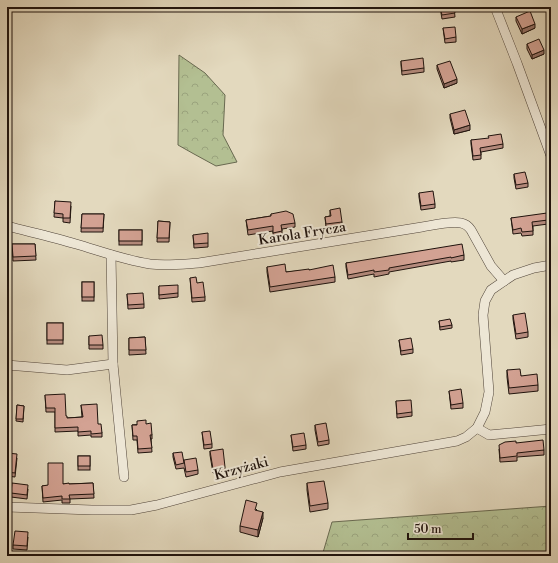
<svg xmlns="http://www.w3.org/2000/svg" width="558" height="563" font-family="'Libre Bodoni',serif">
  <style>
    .forest { fill: url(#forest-crowns); stroke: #696950 }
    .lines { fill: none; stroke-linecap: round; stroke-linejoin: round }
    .minor-casing { stroke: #504439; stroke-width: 10 }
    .minor { stroke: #ede6d5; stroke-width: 9 }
    .wall { fill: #b58b7e; stroke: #1f130d }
    .shaded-wall { fill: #947167; stroke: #1f130d }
    .building { fill: #d3a293; stroke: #1f130d }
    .labels { text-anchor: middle; stroke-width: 4; stroke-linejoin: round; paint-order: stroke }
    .street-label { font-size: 14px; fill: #1f130d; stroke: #ede6d5 }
  </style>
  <defs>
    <pattern id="forest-crowns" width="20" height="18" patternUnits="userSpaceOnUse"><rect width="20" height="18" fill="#b3bf92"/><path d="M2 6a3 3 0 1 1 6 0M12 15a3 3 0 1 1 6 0" fill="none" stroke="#9aa37d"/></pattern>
  </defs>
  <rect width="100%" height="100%" fill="#e3d9be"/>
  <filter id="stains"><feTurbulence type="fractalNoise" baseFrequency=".005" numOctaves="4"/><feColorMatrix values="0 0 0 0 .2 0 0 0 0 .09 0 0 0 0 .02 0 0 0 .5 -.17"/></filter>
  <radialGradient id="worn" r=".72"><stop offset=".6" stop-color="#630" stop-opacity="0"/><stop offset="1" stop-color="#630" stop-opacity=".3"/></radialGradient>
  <g class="forest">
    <path d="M179,55L205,73L225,95L223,135L237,162L216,166L194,154L178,145Z"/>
    <path d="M551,506V556H322L332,522Z"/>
  </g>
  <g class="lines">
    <defs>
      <g id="minor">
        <path d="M495,7L517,63L551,156"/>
        <path d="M7,226C30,232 53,237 76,244C100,251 124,260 150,264C166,266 183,264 199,263L422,227C434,225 450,221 461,223C466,224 469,227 471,230L491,266L504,281"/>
        <path d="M111,255L113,364L124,477"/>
        <path d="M7,365L67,370L113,364"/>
        <path d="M477,428L489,435L551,429"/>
        <path d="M7,507L92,510H131L157,505L280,472L457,441L466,437L477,428L485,412L489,392L483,315L485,301L491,290L513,275L534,268L551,265"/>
      </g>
    </defs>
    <use href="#minor" class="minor-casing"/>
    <use href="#minor" class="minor"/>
  </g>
  <g class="wall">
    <path d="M440,7H454L455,17L442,19Z"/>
    <path d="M516,17L535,28L522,34L516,21Z"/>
    <path d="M443,28L456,37V42L445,43Z"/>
    <path d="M527,44L544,54L532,59L527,49Z"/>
    <path d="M401,61L424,68V72L402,75L401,65Z"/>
    <path d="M437,65L457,83L444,88L437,69Z"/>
    <path d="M551,106V122L547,112V107Z"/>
    <path d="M450,114L470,130L454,134L450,118Z"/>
    <path d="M471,140L503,144V148L481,152V159L473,160L471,144Z"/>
    <path d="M514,174L528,183V187L516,189L514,178Z"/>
    <path d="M419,193L435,204V208L421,210L419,197Z"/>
    <path d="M55,201L71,206L70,223L63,222V218L54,217Z"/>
    <path d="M330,210L342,222V226L326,228L325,217L330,216Z"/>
    <path d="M82,214H104L103,232H81Z"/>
    <path d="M271,214L295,223V227L282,229V235L273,237V231L248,235L246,220L271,216Z"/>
    <path d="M511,218L548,220V224L533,226V235L522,236L521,233L513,234Z"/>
    <path d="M158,221L170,222L169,242H157Z"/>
    <rect x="119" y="230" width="23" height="15"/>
    <path d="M193,235L208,243V247L194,248Z"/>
    <path d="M12,244H35L36,260L13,261Z"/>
    <path d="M464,255V260L451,262V261L389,272V274L374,277V274L348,279L346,267V263Z"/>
    <path d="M267,267L286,272L309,270L335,277V282L270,292L267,272Z"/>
    <path d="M190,278L197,283L205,297V301L192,302Z"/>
    <rect x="82" y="282" width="12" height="19"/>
    <path d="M159,286L178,293V297L159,299Z"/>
    <path d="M127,294L144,304V308L128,309Z"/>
    <path d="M513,315L528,332V337L516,339L513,319Z"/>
    <path d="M439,321L452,325V328L440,330Z"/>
    <rect x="47" y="323" width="16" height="21"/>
    <path d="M89,336L103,345V349H89Z"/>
    <path d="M145,337L146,354L129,355V338Z"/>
    <path d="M399,340L413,349V353L401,355Z"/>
    <path d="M507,370L521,376L538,385V391L509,394L507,377Z"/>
    <path d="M449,391L463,403V408L451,409Z"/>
    <path d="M45,395L67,418L82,417L81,405L98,424L102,433V437H91V435L78,436V431L55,432V412H46Z"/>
    <path d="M396,401L412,412V416L397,418Z"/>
    <path d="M17,405L24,406L23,422L16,421Z"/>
    <path d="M146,424L152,435V439H151L152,452L138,453L137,440H133L132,425Z"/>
    <path d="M315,425L329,440V444L318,446L315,430Z"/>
    <path d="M202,432L212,444V448L204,449Z"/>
    <path d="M291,435L306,445V449L293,451Z"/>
    <path d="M516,443L544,450V455L517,457V461L500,462L499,449Z"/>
    <path d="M210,451L225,467V471L213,473L210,455Z"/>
    <path d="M7,453L17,458L15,477L7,476Z"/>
    <path d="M173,453L198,470V474L186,477L184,468L176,469L173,457Z"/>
    <rect x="78" y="456" width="12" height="14"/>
    <path d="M93,483L94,498L70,499V503H62V500L43,502L42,486L63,484H69Z"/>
    <path d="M307,483L328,503V509L310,512L307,490Z"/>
    <path d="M28,489L27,499L11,497V493Z"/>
    <path d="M257,509L256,510L263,518L258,537L240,532V526Z"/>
    <path d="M28,537L27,550L13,549V545Z"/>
  </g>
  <g class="shaded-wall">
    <path d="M535,24V28L522,34V29Z"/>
    <path d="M544,50V54L532,59V55Z"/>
    <path d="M457,79V83L444,88V84Z"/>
    <path d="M470,125V130L454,134V130Z"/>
    <path d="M263,512V518L258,537V530Z"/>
  </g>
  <g class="building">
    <path d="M440,7H454L455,13L442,15Z"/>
    <path d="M530,11L535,24L522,29L516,17Z"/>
    <path d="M455,27L456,37L445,39L443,28Z"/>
    <path d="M539,39L544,50L532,55L527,44Z"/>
    <path d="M423,58L424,68L402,71L401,61Z"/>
    <path d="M450,61L457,79L444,84L437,65Z"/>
    <path d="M551,106V118L547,107Z"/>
    <path d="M465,110L470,125L454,130L450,114Z"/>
    <path d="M501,134L503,144L480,148L481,155L473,156L471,140L489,138L488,136Z"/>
    <path d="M525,172L528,183L516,185L514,174Z"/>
    <path d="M433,191L435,204L421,206L419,193Z"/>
    <path d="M55,201L71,202L70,218H63V214L54,213Z"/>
    <path d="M340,208L342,222L326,224L325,217L331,216L330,210Z"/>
    <path d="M286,211L293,214L295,223L281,225L282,231L273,233V226L248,230L246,220L271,216V214Z"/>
    <path d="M547,213L548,220L532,222L533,231L522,232L521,228L513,230L511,218Z"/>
    <path d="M82,214H104L103,228H81Z"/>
    <path d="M158,221L170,222L169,238H157Z"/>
    <rect x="119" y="230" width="23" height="11"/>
    <path d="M208,233V243L194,244L193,235Z"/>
    <path d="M12,244H35L36,256L13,257Z"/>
    <path d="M462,244L464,255L451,258V257L389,268V270L374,272V270L348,275L346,263Z"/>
    <path d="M285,264L286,272L309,269V270L333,265L335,277L270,287L267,267Z"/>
    <path d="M196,277L197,283L203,282L205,297L192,298L190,278Z"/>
    <rect x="82" y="282" width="12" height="15"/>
    <path d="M178,285V293L159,295V286Z"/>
    <path d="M143,293L144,304L128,305L127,294Z"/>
    <path d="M525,313L528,332L516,334L513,315Z"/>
    <path d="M450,319L452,325L440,327L439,321Z"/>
    <rect x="47" y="323" width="16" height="17"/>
    <path d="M102,335L103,345H89V336Z"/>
    <path d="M145,337L146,350H129V338Z"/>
    <path d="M411,338L413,349L401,351L399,340Z"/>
    <path d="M520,369L521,376L537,374L538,385L509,388L507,370Z"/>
    <path d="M461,389L463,403L451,405L449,391Z"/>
    <path d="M65,394L66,416H67V418L83,417L81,405L97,404L98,424H101L102,433L91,434V431L78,432V427L55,428V408H46L45,395Z"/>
    <path d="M411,400L412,412L397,414L396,401Z"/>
    <path d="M17,405L24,406L23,419H16Z"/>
    <path d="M146,420V424L151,423L152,435H150L152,448L138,449L137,436H133L132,425H137V421Z"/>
    <path d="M326,423L329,440L318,442L315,425Z"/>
    <path d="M210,431L212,444L204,445L202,432Z"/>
    <path d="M304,433L306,445L293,447L291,435Z"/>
    <path d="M543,440L544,450L517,453V456L500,458L499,445L505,442L516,441V443Z"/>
    <path d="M223,449L225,467L213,469L210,451Z"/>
    <path d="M182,452L184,463L176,465L173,453Z"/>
    <path d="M7,453L17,454L15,473L7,472Z"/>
    <rect x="78" y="456" width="12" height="10"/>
    <path d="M196,458L198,470L186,472L184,460Z"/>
    <path d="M48,463H63V484L69,483V484L93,483L94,494L69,495L70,499H62V496L43,498L42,486L48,485Z"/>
    <path d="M324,481L328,503L310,506L307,483Z"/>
    <path d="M12,483L28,485L27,495L11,493Z"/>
    <path d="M246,500L257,503L255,510L263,512L258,530L240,526Z"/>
    <path d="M15,531L28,532L27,546L13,545Z"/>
  </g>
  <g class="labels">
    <g class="street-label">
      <text transform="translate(302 233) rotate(-9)" y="5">Karola Frycza</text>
      <text transform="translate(241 468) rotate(-15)" y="5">Krzyżaki</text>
    </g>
  </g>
  <rect width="558" height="563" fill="none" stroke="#e3d9be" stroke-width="24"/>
  <rect x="8" y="8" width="542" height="547" fill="none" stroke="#1f130d" stroke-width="2"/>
  <rect x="12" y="12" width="534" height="539" fill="none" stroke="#1f130d"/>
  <path d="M408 533v6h65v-6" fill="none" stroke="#1f130d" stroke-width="2"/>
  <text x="414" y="533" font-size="12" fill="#1f130d" stroke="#ede6d5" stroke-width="3" paint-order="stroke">50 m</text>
  <rect width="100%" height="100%" filter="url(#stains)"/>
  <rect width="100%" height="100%" fill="url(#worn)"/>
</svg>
